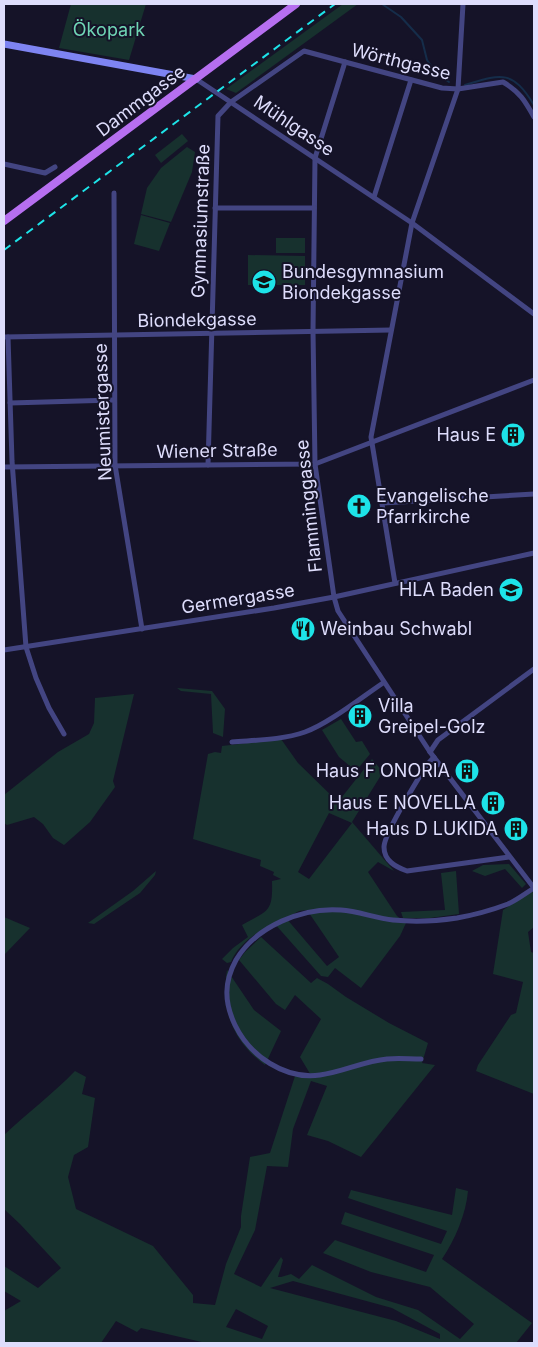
<svg xmlns="http://www.w3.org/2000/svg" width="538" height="1347" font-family="Inter,sans-serif">
  <style>
    .green { fill: #17312e; fill-rule: evenodd }
    .lines { fill: none; stroke-linecap: round; stroke-linejoin: round }
    .stream { stroke: #152d4a; stroke-width: 2 }
    .street { stroke: #434582; stroke-width: 5 }
    .secondary { stroke: #7e84f2; stroke-width: 7 }
    .primary { stroke: #b66ff0; stroke-width: 8 }
    .rail { stroke: #1de3e8; stroke-width: 2; stroke-dasharray: 8 6; stroke-linecap: butt }
    .labels { text-anchor: middle; stroke-width: 4; stroke-linejoin: round; paint-order: stroke }
    .park-label { font-size: 18px; fill: #6fd5b4; stroke: #151328 }
    .street-label { font-size: 18px; fill: #deddfc; stroke: #151328 }
    .poi-label { font-size: 18px; fill: #deddfc; stroke: #151328; text-anchor: end }
  </style>
  <rect width="100%" height="100%" fill="#151328"/>
  <g class="green">
    <path d="M71,4H146L129,60L59,48Z"/>
    <path d="M343,4H358L236,93L226,89Z"/>
    <path d="M182,134L188,141L161,163L155,155Z"/>
    <path d="M187,147L195,152L192,172L171,222L141,214L147,188L161,168Z"/>
    <path d="M141,215L170,223L159,251L134,244Z"/>
    <rect x="276" y="238" width="29" height="15"/>
    <path d="M248,255L305,256V285H248Z"/>
    <path d="M177,688L212,691L225,709L223,737L213,733L211,694L181,691Z"/>
    <path d="M134,694L113,781L115,787L90,822L64,845L53,838L43,824L34,817L7,825L4,823V795L58,752L89,734L94,723L95,698Z"/>
    <path d="M341,719L356,742L362,741L370,754L356,771L339,757L322,730Z"/>
    <path d="M281,739L298,763L338,802L372,759L383,772L352,822L394,871L378,862L368,872L397,916L406,923L400,936L361,988L335,968L328,977L321,976L274,923C258,931 237,945 231,962L227,963L222,959L233,948L248,937L242,925C268,910 273,913 272,881L281,879L273,875L274,872L260,866L261,860L193,839L208,754L215,752L221,753L222,746ZM329,813L352,823L309,879L298,872ZM307,910L339,957L327,966L286,918L299,911Z"/>
    <path d="M509,864L526,884L522,888L505,869L485,876L472,871L483,865Z"/>
    <path d="M156,871L155,875L140,893L94,924L88,923L133,891Z"/>
    <path d="M456,871L459,914L430,918H403L401,912L445,910L441,873Z"/>
    <path d="M532,891L534,894V927L528,932L531,952L534,953V1094L476,1071L478,1065L511,1015L516,1013L523,982L493,974L503,910Z"/>
    <path d="M4,917L30,928L4,955Z"/>
    <path d="M261,937L311,983L317,978L328,984L346,997L389,1023L428,1043L422,1063L435,1065L361,1157L328,1141L307,1135L327,1086L311,1081L293,1129L288,1167L267,1166L255,1230L234,1274L261,1287L281,1257L283,1260L278,1277H281L291,1274L299,1279L312,1265L376,1297L418,1310L460,1339L474,1324L430,1287L371,1272L323,1253L335,1240L426,1272L434,1255L341,1224L345,1212L441,1244L447,1231L348,1198L351,1190L452,1215L456,1188L468,1191C466,1214 455,1240 442,1259L532,1323L516,1343H206L141,1328L137,1332L116,1321L101,1343H4V1311L21,1301L4,1291V1266L38,1288L61,1268L20,1224L4,1209V1135C27,1113 53,1094 75,1071L86,1077L82,1094L95,1098L88,1147L74,1155L68,1177L76,1209L153,1246L193,1295V1303L215,1305L226,1264L241,1227V1216L250,1157L270,1153L295,1076L312,1077L300,1057L321,1019L295,995L285,1010L276,1004L239,960L245,952ZM293,1281L392,1308L440,1334V1339L396,1321L270,1288ZM236,1309L268,1326L262,1339L226,1327Z"/>
    <path d="M227,970L254,1010L281,1031L265,1065C232,1041 221,1009 227,970Z"/>
  </g>
  <g class="lines">
    <g class="stream">
      <path d="M382,4L401,17L422,40L427,60L436,73L449,82"/>
      <path d="M465,85C501,74 512,69 534,105"/>
    </g>
    <g class="street">
      <path d="M345,62L315,158L313,331L315,464L334,597L338,611L430,752L534,888"/>
      <path d="M196,79L412,223L534,314"/>
      <path d="M4,164L45,173L55,167"/>
      <path d="M114,193L115,465L142,629"/>
      <path d="M374,197L411,80"/>
      <path d="M215,208H314"/>
      <path d="M4,337L391,330"/>
      <path d="M8,337L12,461L26,647L36,678L49,708L64,734"/>
      <path d="M10,403L114,400"/>
      <path d="M208,465L218,116L231,102L304,51L442,88L458,89L503,82C520,92 525,101 534,117"/>
      <path d="M4,467L315,464L534,380"/>
      <path d="M383,503L534,494"/>
      <path d="M395,583L371,437L412,223L458,89L463,4"/>
      <path d="M4,650L274,608L334,597L534,553"/>
      <path d="M232,742C256,740 282,740 305,732C328,724 362,697 383,683"/>
      <path d="M430,752L438,740L534,669"/>
      <path d="M434,757L426,766C417,781 384,833 384,847C384,861 396,867 407,871L509,857"/>
      <path d="M421,1059C409,1059 398,1058 387,1059C364,1061 343,1072 320,1075C285,1080 250,1056 235,1025C224,1002 224,982 236,960C256,926 303,907 341,910C358,911 375,918 393,920C413,922 437,921 457,918C474,915 492,910 508,904C517,900 526,893 534,888"/>
    </g>
    <path class="secondary" d="M4,44L196,79"/>
    <path class="primary" d="M4,221L296,4"/>
    <path class="rail" d="M4,250L335,4"/>
  </g>
  <defs>
    <symbol id="school-disc" viewBox="-11 -11 22 22"><circle r="9.5" fill="#1de3e8" stroke="#151328"/><path d="M0-5L7-2L0 1L-7-2ZM-4 1L0 2.5L4 1V4Q0 6-4 4Z" fill="#111"/></symbol>
    <symbol id="building-disc" viewBox="-11 -11 22 22"><circle r="9.5" fill="#1de3e8" stroke="#151328"/><path d="M-4-6H4V6H1V3H-1V6H-4ZM-2.5-4.3h1.7v1.8h-1.7ZM.8-4.3h1.7v1.8H.8ZM-2.5-1h1.7V.8h-1.7ZM.8-1h1.7V.8H.8Z" fill="#111"/></symbol>
    <symbol id="church-disc" viewBox="-11 -11 22 22"><circle r="9.5" fill="#1de3e8" stroke="#151328"/><path d="M-1.2-6h2.4v3.5h3.3v2.4h-3.3V6h-2.4V-.1h-3.3v-2.4h3.3Z" fill="#111"/></symbol>
    <symbol id="restaurant-disc" viewBox="-11 -11 22 22"><circle r="9.5" fill="#1de3e8" stroke="#151328"/><path d="M-5-6h1v4h1v-4h1v4h1v-4h1v5L-1.5 .5V6h-2V.5L-5-1ZM5-6V6H3V1.5H1.5Q1.5-4 5-6Z" fill="#111"/></symbol>
  </defs>
  <g fill-rule="evenodd">
    <use href="#school-disc" x="250" y="268" width="28" height="28"/>
    <use href="#building-disc" x="499" y="421" width="28" height="28"/>
    <use href="#church-disc" x="345" y="492" width="28" height="28"/>
    <use href="#school-disc" x="497" y="576" width="28" height="28"/>
    <use href="#restaurant-disc" x="289" y="615" width="28" height="28"/>
    <use href="#building-disc" x="346" y="702" width="28" height="28"/>
    <use href="#building-disc" x="453" y="757" width="28" height="28"/>
    <use href="#building-disc" x="479" y="789" width="28" height="28"/>
    <use href="#building-disc" x="502" y="815" width="28" height="28"/>
  </g>
  <g class="labels">
    <g class="park-label">
      <text x="109" y="36">Ökopark</text>
    </g>
    <g class="street-label">
      <text transform="translate(401 62) rotate(14)" y="6">Wörthgasse</text>
      <text transform="translate(141 101) rotate(-37)" y="6">Dammgasse</text>
      <text transform="translate(294 126) rotate(34)" y="6">Mühlgasse</text>
      <text transform="translate(201 221) rotate(-88)" y="6">Gymnasiumstraße</text>
      <text transform="translate(197 320) rotate(-1)" y="6">Biondekgasse</text>
      <text transform="translate(103 412) rotate(-92)" y="6">Neumistergasse</text>
      <text transform="translate(217 451) rotate(-1)" y="6">Wiener Straße</text>
      <text transform="translate(309 506) rotate(-96)" y="6">Flamminggasse</text>
      <text transform="translate(238 599) rotate(-9)" y="6">Germergasse</text>
    </g>
    <g class="poi-label">
      <text x="282" y="278" text-anchor="start">Bundesgymnasium<tspan x="282" dy="21">Biondekgasse</tspan></text>
      <text x="496" y="441">Haus E</text>
      <text x="376" y="502" text-anchor="start">Evangelische<tspan x="376" dy="21">Pfarrkirche</tspan></text>
      <text x="494" y="596">HLA Baden</text>
      <text x="320" y="635" text-anchor="start">Weinbau Schwabl</text>
      <text x="378" y="712" text-anchor="start">Villa<tspan x="378" dy="21">Greipel-Golz</tspan></text>
      <text x="450" y="777">Haus F ONORIA</text>
      <text x="476" y="809">Haus E NOVELLA</text>
      <text x="498" y="835">Haus D LUKIDA</text>
    </g>
  </g>
  <rect width="538" height="1347" fill="none" stroke="#deddfc" stroke-width="10"/>
</svg>
